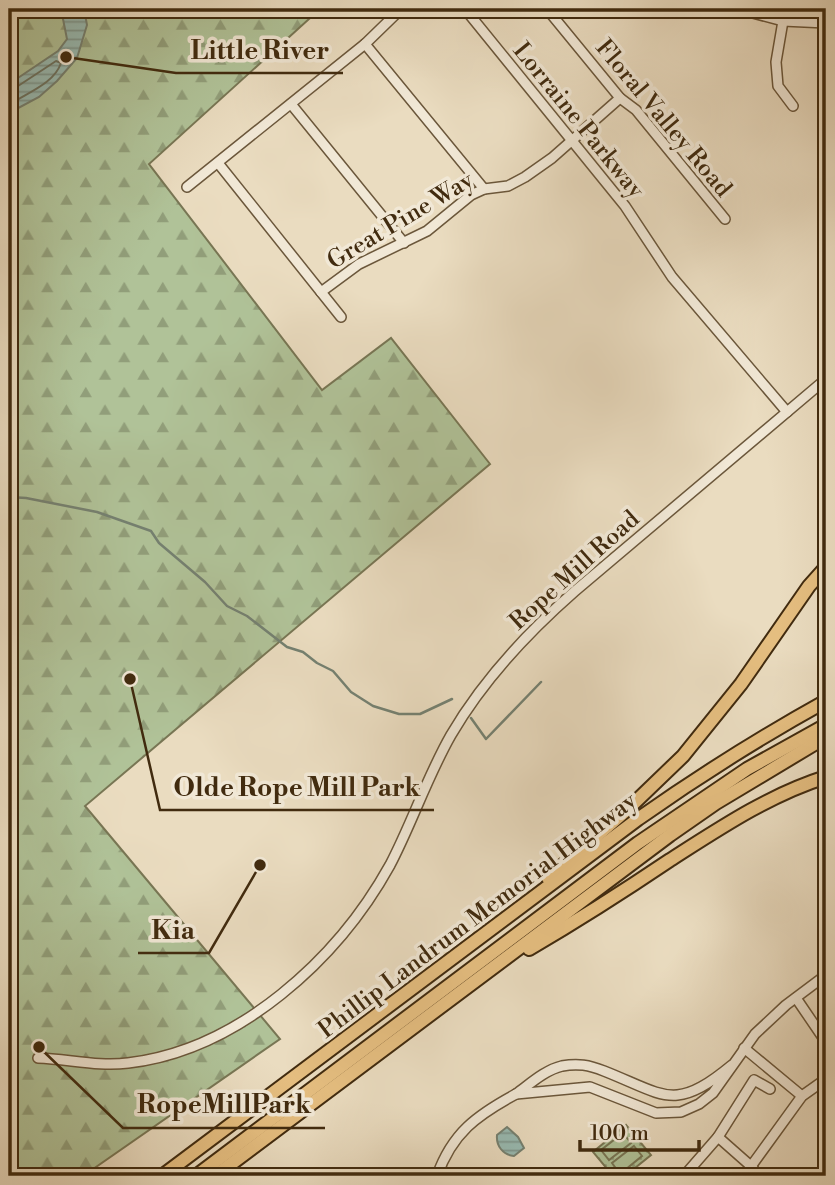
<svg xmlns="http://www.w3.org/2000/svg" width="835" height="1185" font-family="'Libre Bodoni',serif">
  <style>
    .grass { fill: url(#grass-dots); stroke: #787654; stroke-width: 2 }
    .forest { fill: url(#forest-firs); stroke: #787654; stroke-width: 2 }
    .garden { fill: #b0c298; stroke: #787654; stroke-width: 2 }
    .water { fill: url(#water-rules); stroke: #758171; stroke-width: 2 }
    .lines { fill: none; stroke-linecap: round; stroke-linejoin: round }
    .shore { stroke: #6c7361; stroke-width: 2 }
    .stream { stroke: #758171; stroke-width: 2.5 }
    .minor-casing { stroke: #6b573b; stroke-width: 12 }
    .highway-casing { stroke: #412b0f; stroke-width: 16 }
    .minor { stroke: #f1e8d6; stroke-width: 9 }
    .highway { stroke: #e5be80; stroke-width: 12 }
    .labels { text-anchor: middle; stroke-width: 7; stroke-linejoin: round; paint-order: stroke }
    .street-label { font-size: 24px; fill: #412b0f; stroke: #f1e8d6 }
    .leader { fill: none; stroke: #412b0f; stroke-width: 2.5 }
    .callout-dot { fill: #412b0f; stroke: #f1e8d6; stroke-width: 2.5 }
    .callout-label { font-size: 26px; text-anchor: middle; font-weight: bold; fill: #412b0f; stroke: #f1e8d6; stroke-width: 7; stroke-linejoin: round; paint-order: stroke }
  </style>
  <defs>
    <pattern id="grass-dots" width="8" height="8" patternUnits="userSpaceOnUse" patternTransform="scale(1.75)"><rect width="8" height="8" fill="#b0c298"/><path d="M2 2h.1M6 6h.1" fill="none" stroke="#919e7a" stroke-width="1.8" stroke-linecap="round"/></pattern>
    <pattern id="forest-firs" width="22" height="20" patternUnits="userSpaceOnUse" patternTransform="scale(1.75)"><rect width="22" height="20" fill="#b0c298"/><path d="M5 1l3.5 6h-7zM16 11l3.5 6h-7z" fill="#919e7a"/></pattern>
    <pattern id="water-rules" width="6" height="5" patternUnits="userSpaceOnUse" patternTransform="scale(1.75)"><rect width="6" height="5" fill="#98bbb3"/><path d="M0 2.5h6" fill="none" stroke="#7e9890"/></pattern>
  </defs>
  <rect width="100%" height="100%" fill="#eadcc0"/>
  <filter id="stains"><feTurbulence type="fractalNoise" baseFrequency=".00286" numOctaves="4"/><feColorMatrix values="0 0 0 0 .2 0 0 0 0 .09 0 0 0 0 .02 0 0 0 .5 -.17"/></filter>
  <radialGradient id="worn" r=".72"><stop offset=".6" stop-color="#630" stop-opacity="0"/><stop offset="1" stop-color="#630" stop-opacity=".3"/></radialGradient>
  <path class="grass" d="M626,1125L651,1155L625,1176H613L593,1152Z"/>
  <path class="forest" d="M9,9H320L149,164L322,390L391,338L490,464L85,806L280,1039L83,1176H9Z"/>
  <g class="garden">
    <path d="M623,1133L631,1143L609,1160L601,1150Z"/>
    <path d="M634,1146L642,1156L620,1174L612,1163Z"/>
  </g>
  <g class="water">
    <path d="M61,9H84L87,25L77,58L57,81L39,97L9,113V84L58,51L67,39Z"/>
    <path d="M507,1127L518,1137L524,1148L514,1156C503,1155 496,1146 497,1135Z"/>
  </g>
  <g class="lines">
    <path class="shore" d="M9,89L15,88L56,61L61,63C54,84 26,93 9,105"/>
    <g class="stream">
      <path d="M9,497L26,498L97,512L151,531L159,543L205,582L227,606L247,616L287,647L303,652L317,663L333,671L351,692L373,706L399,714H420L452,699"/>
      <path d="M471,718L486,739L541,682"/>
    </g>
    <defs>
      <g id="minor">
        <path d="M465,9L625,206L672,277L787,412"/>
        <path d="M547,9L620,98L636,110L725,219"/>
        <path d="M738,9L783,21L826,23"/>
        <path d="M783,21L776,62L778,86L793,106"/>
        <path d="M365,44L484,189"/>
        <path d="M291,104L404,243"/>
        <path d="M218,163L341,317"/>
        <path d="M187,187L365,44L401,9"/>
        <path d="M321,292L359,264L427,231L471,195L484,189L508,186L525,177L552,158L620,98"/>
        <path d="M796,998L826,1042"/>
        <path d="M744,1048L802,1096"/>
        <path d="M38,1058C68,1059 99,1067 128,1063C239,1050 338,959 390,865C412,823 427,777 451,735C483,680 527,633 575,591L826,379"/>
        <path d="M732,1065C674,1113 665,1095 604,1071C589,1065 578,1063 562,1066C545,1070 530,1084 516,1094L590,1087L656,1113L681,1112L699,1104L713,1093L755,1034L786,1005L826,975"/>
        <path d="M718,1137L754,1080L770,1089"/>
        <path d="M437,1176C452,1133 477,1115 516,1094"/>
        <path d="M684,1176L718,1137L752,1167L758,1176"/>
        <path d="M744,1176L802,1096L826,1079"/>
      </g>
      <g id="highway">
        <path d="M548,878L629,808L683,756L741,684L809,586L826,567"/>
        <path d="M529,949C577,921 624,891 670,860C720,828 769,795 826,777"/>
        <path d="M162,1176L638,819C699,776 761,737 826,701"/>
        <path d="M196,1176L638,843L747,769L826,725"/>
        <path d="M215,1176L670,835L716,803L826,737"/>
      </g>
    </defs>
    <use href="#minor" class="minor-casing"/>
    <use href="#highway" class="highway-casing"/>
    <use href="#minor" class="minor"/>
    <use href="#highway" class="highway"/>
  </g>
  <g class="labels">
    <g class="street-label">
      <text transform="translate(664 118) rotate(50)" y="8">Floral Valley Road</text>
      <text transform="translate(579 120) rotate(51)" y="8">Lorraine Parkway</text>
      <text transform="translate(400 220) rotate(-31)" y="8">Great Pine Way</text>
      <text transform="translate(574 570) rotate(-42)" y="8">Rope Mill Road</text>
      <text transform="translate(477 915) rotate(-37)" y="8">Phillip Landrum Memorial Highway</text>
    </g>
  </g>
  <path class="leader" d="M66 57L176 73H343M130 679L160 810H434M260 865L209 953H138M39 1047L123 1128H325"/>
  <g class="callout-dot">
    <circle cx="66" cy="57" r="7"/>
    <circle cx="130" cy="679" r="7"/>
    <circle cx="260" cy="865" r="7"/>
    <circle cx="39" cy="1047" r="7"/>
  </g>
  <g class="callout-label">
    <text x="260" y="59">Little River</text>
    <text x="297" y="796">Olde Rope Mill Park</text>
    <text x="173" y="939">Kia</text>
    <text x="224" y="1113">RopeMillPark</text>
  </g>
  <rect width="835" height="1185" fill="none" stroke="#eadcc0" stroke-width="35"/>
  <rect x="10" y="10" width="814" height="1164" fill="none" stroke="#412b0f" stroke-width="3.5"/>
  <rect x="18" y="18" width="800" height="1150" fill="none" stroke="#412b0f" stroke-width="2"/>
  <path d="M580 1140v10h119v-10" fill="none" stroke="#412b0f" stroke-width="3.5"/>
  <text x="590" y="1140" font-size="21" fill="#412b0f" stroke="#f1e8d6" stroke-width="5" paint-order="stroke">100 m</text>
  <rect width="100%" height="100%" filter="url(#stains)"/>
  <rect width="100%" height="100%" fill="url(#worn)"/>
</svg>
